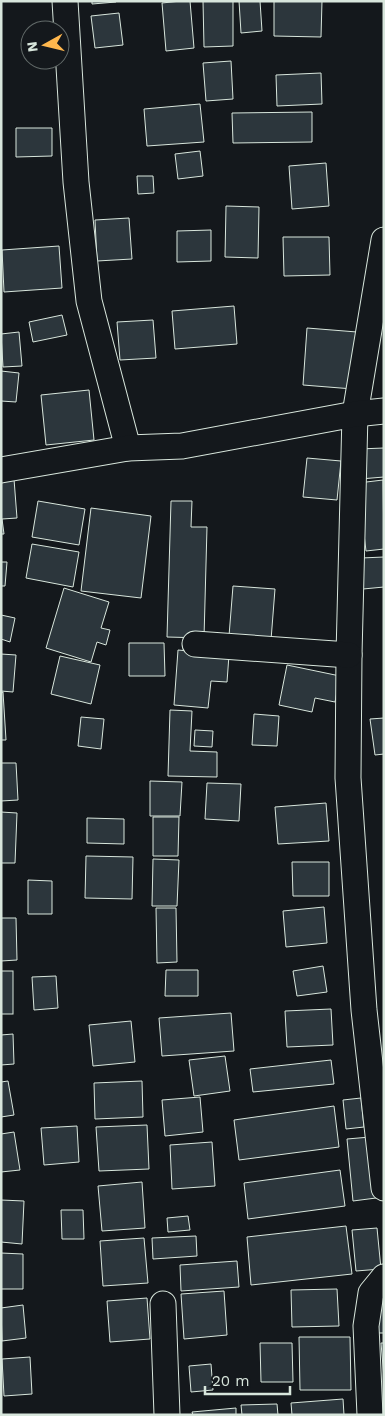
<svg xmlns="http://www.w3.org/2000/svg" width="385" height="1416" font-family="'Work Sans',sans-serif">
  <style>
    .building { fill: #2c363c; stroke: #d8e6dc }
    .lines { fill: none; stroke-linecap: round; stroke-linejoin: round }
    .street-casing { stroke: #d8e6dc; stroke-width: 27 }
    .street { stroke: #14181c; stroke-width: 25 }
  </style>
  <rect width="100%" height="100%" fill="#14181c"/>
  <g class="building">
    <path d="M92,1H116V2L92,4Z"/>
    <path d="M181,1H190L194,48L166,51L162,3Z"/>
    <path d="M203,1H233V46L204,47Z"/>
    <path d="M239,1H260L262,31L241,33Z"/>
    <path d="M274,1H322L321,37L274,36Z"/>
    <path d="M119,13L123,45L95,48L91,16Z"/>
    <path d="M231,61L233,99L206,101L203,63Z"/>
    <path d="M321,73L322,104L277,106L276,75Z"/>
    <path d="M200,104L204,142L147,146L144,109Z"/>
    <path d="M312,112V142L233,143L232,113Z"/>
    <path d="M16,128H52V156L16,157Z"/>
    <path d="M200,151L203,176L178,179L175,154Z"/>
    <path d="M326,163L329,206L292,209L289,166Z"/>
    <path d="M137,176H153L154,193L138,194Z"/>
    <path d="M226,206L259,207L258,258L225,257Z"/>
    <path d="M129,218L132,259L97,261L95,220Z"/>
    <path d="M211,230V261L177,262V231Z"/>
    <path d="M283,237H329L330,275L284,276Z"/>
    <path d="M59,246L62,288L4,292L2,250Z"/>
    <path d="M234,306L237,344L175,349L172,311Z"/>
    <path d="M62,315L67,335L33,342L29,322Z"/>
    <path d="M153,320L156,358L120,360L117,322Z"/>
    <path d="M307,328L357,332L353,389L303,385Z"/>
    <path d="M19,332L22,366L3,367L1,334Z"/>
    <path d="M1,371L19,373L16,402L1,401Z"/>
    <path d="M89,390L94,440L46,445L41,395Z"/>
    <path d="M384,448V477L360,479L358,449Z"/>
    <path d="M307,458L341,461L337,500L303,497Z"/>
    <path d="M14,479L17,518L2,519L4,534H1V480Z"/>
    <path d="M383,480L384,549L366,551L358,483Z"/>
    <path d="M38,501L85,509L79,545L32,537Z"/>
    <path d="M171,501H192L191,527H207L204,638L167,637Z"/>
    <path d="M91,508L151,516L141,598L81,591Z"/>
    <path d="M32,544L79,552L73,587L26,578Z"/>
    <path d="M384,557V587L363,589L361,558Z"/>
    <path d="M1,562H7L5,586H1Z"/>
    <path d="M233,586L275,589L271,640L229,636Z"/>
    <path d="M64,588L109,602L101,628L110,630L106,645L97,642L91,662L46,648Z"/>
    <path d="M1,615L15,618L10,642L1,639Z"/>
    <path d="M129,643H164L165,676H129Z"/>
    <path d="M178,650L229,655L227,682L211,681L208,708L174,705Z"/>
    <path d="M1,654L16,655L13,692L1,691Z"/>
    <path d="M60,656L100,665L91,704L51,694Z"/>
    <path d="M287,665L340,676L335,702L315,698L312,712L279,705Z"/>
    <path d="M3,692L6,740H1V693Z"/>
    <path d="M170,710L192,711L190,751L217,752V777L168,776Z"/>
    <path d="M254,714L279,716L277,746L252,745Z"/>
    <path d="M81,717L104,719L101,749L78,746Z"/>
    <path d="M384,718V754L375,755L370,719Z"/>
    <path d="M195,730L213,731L212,747L194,746Z"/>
    <path d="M1,763H16L18,800L1,801Z"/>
    <path d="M150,781L182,782L180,816H150Z"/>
    <path d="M207,783L241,784L239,821L205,819Z"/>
    <path d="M326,803L329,841L278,844L275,807Z"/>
    <path d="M1,812L17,813L15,863H1Z"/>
    <path d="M153,817H179L178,856H153Z"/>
    <path d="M87,818L124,819V844L87,843Z"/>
    <path d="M86,856L133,857L132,899L85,898Z"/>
    <path d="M153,859L179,860L177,906H152Z"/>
    <path d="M292,862H329V896H293Z"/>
    <path d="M28,880L52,881V914H28Z"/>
    <path d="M324,907L327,943L286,947L283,911Z"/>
    <path d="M156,908H176L177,962L157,963Z"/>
    <path d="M1,918H16L17,960L1,961Z"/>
    <path d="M323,966L327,992L297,996L293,971Z"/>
    <path d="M166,970H198V996H165Z"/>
    <rect x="1" y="971" width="12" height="43"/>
    <path d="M56,976L58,1008L34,1010L32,977Z"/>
    <path d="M331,1009L333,1045L287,1047L285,1011Z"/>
    <path d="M231,1013L234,1051L162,1056L159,1018Z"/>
    <path d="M131,1021L135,1062L93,1066L89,1025Z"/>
    <path d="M13,1034L14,1064L1,1065V1035Z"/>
    <path d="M225,1056L230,1091L194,1096L189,1060Z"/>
    <path d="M331,1060L334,1084L253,1092L250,1069Z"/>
    <path d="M8,1081L14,1115L1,1117V1082Z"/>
    <path d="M142,1081L143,1117L95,1119L94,1083Z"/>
    <path d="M200,1097L203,1132L165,1136L162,1100Z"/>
    <path d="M361,1098L364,1127L346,1129L343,1100Z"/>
    <path d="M334,1106L339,1147L239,1160L234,1120Z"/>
    <path d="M147,1125L149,1169L99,1171L96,1127Z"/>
    <path d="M77,1126L79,1162L44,1165L41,1128Z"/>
    <path d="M14,1132L20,1170L1,1172V1134Z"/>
    <path d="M370,1137L376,1198L353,1201L347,1139Z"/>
    <path d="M212,1142L215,1186L172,1189L170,1145Z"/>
    <path d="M340,1170L345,1206L248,1219L244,1183Z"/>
    <path d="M142,1182L145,1228L102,1231L98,1186Z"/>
    <path d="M1,1200L24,1201L22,1244L1,1242Z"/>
    <path d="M61,1210H83L84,1239H62Z"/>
    <path d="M188,1216L190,1230L168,1232L167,1218Z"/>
    <path d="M346,1226L352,1274L251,1285L247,1237Z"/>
    <path d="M377,1228L381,1269L356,1271L352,1230Z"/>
    <path d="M196,1236L197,1256L153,1259L152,1238Z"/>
    <path d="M144,1238L148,1283L103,1286L100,1241Z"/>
    <path d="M1,1253L23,1254V1289H1Z"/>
    <path d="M237,1261L239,1287L181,1291L180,1265Z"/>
    <path d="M337,1289L339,1326L292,1327L291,1290Z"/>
    <path d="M224,1291L227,1335L184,1339L181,1294Z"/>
    <path d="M147,1298L150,1339L110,1342L107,1301Z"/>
    <rect x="377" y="1304" width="7" height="29"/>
    <path d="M23,1305L26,1338L2,1341L1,1308Z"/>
    <path d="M299,1337H350L351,1390H300Z"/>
    <path d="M260,1343H292L293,1382H261Z"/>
    <path d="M381,1343H384V1378Z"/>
    <path d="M30,1357L32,1394L4,1396L2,1359Z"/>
    <path d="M211,1364L213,1390L191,1392L189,1366Z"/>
    <path d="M343,1399L344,1415H292L291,1403Z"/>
    <path d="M277,1404L278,1415H242L241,1405Z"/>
    <path d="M236,1408V1415H193L192,1412Z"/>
  </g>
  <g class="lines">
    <defs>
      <g id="street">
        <path d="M65,1L76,182L89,301L128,448"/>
        <path d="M384,240L355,414L349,655L348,778L364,1010L384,1188"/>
        <path d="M1,470L128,448L182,446L355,414L384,411"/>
        <path d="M195,644L349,655"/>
        <path d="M163,1304L167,1415"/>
        <path d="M370,1415L366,1326L371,1293L384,1277"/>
      </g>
    </defs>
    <use href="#street" class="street-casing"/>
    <use href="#street" class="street"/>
  </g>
  <rect width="385" height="1416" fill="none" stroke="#d8e6dc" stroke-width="5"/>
  <g transform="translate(45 45) rotate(262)"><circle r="24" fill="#14181c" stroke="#626a69"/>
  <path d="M0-4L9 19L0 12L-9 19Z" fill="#ffb74d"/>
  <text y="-8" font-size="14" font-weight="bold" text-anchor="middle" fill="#d8e6dc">N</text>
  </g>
  <path d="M205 1386v8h85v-8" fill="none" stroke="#d8e6dc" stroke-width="2.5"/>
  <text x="212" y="1386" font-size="15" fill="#d8e6dc" stroke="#14181c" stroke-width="4" paint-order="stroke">20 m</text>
</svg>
